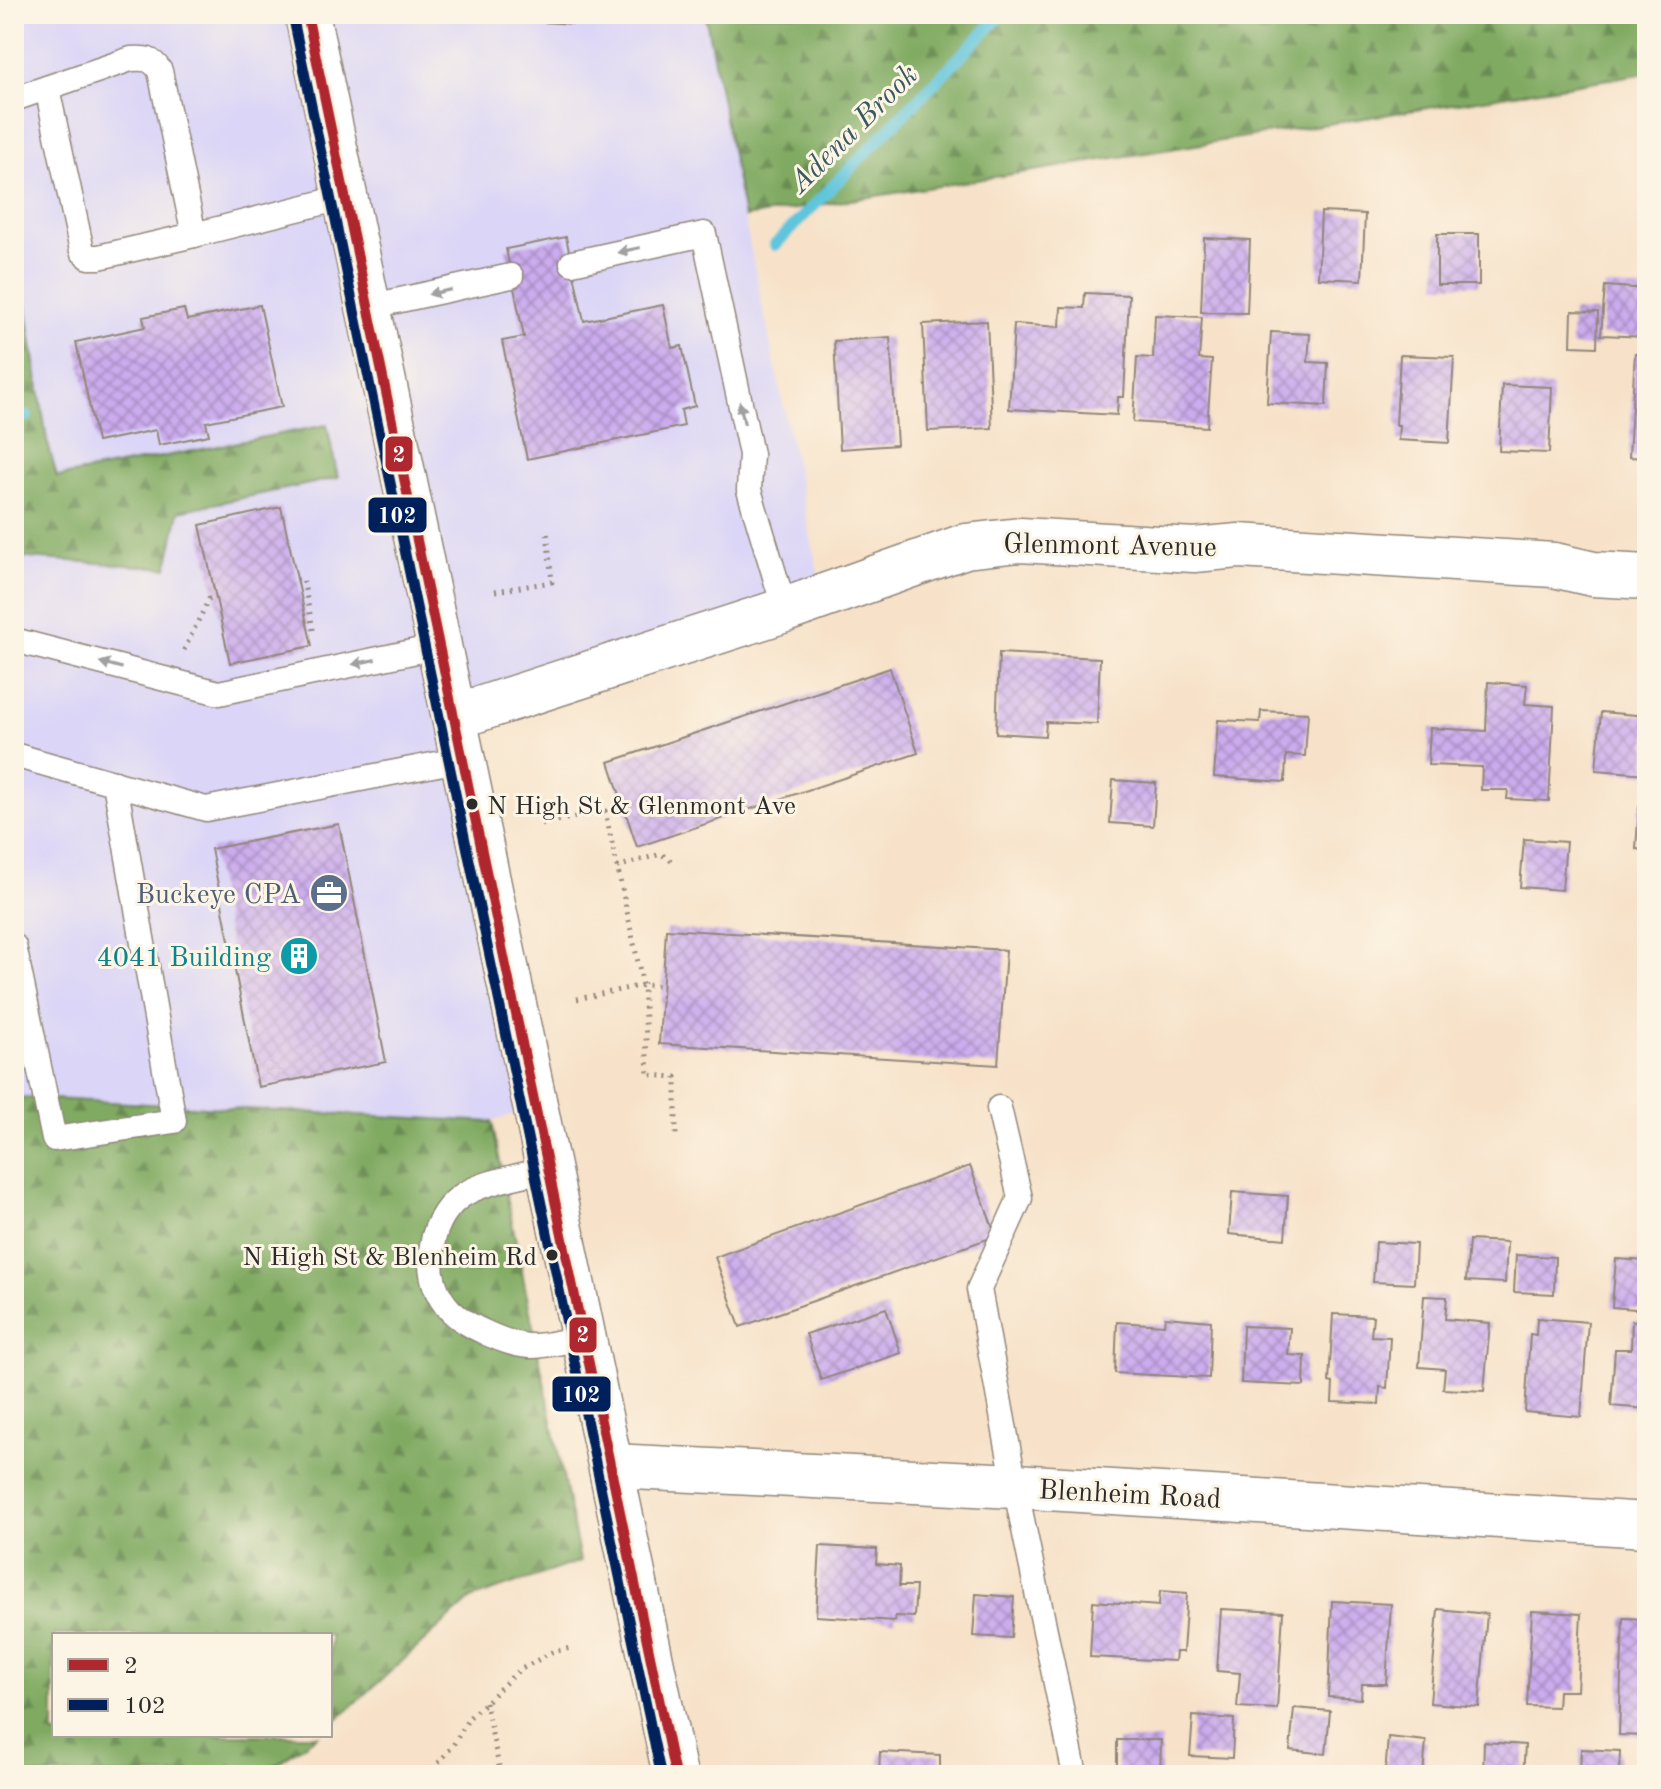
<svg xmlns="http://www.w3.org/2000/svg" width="1661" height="1789" font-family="'Old Standard TT',serif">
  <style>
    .built { fill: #dbd6f7 }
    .forest { fill: url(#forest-firs); stroke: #566a46; stroke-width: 2 }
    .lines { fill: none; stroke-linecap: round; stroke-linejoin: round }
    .stream { stroke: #5fc5dc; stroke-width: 12 }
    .building { fill: url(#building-cross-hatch) }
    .service-casing { stroke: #91867a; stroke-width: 27 }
    .minor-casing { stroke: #91867a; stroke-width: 47 }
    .primary-casing { stroke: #91867a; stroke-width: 47 }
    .path { stroke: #91867a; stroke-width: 5; stroke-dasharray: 2 6; stroke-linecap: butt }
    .service { stroke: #fff; stroke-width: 24 }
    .minor { stroke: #fff; stroke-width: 44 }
    .primary { stroke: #fff; stroke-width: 44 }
    .bus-1-casing { stroke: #fcf5e5; stroke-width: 16 }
    .bus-2-casing { stroke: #fcf5e5; stroke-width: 16 }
    .bus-1 { stroke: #af272f; stroke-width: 10 }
    .bus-2 { stroke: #00205b; stroke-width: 10 }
    .oneway { fill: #a0a0a0 }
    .bus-dot { fill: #2b2b2b; stroke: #fcf5e5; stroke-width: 3 }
    .labels { text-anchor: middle; stroke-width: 6; stroke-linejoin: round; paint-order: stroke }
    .bus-label { font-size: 26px; fill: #2b2b2b; stroke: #fcf5e5; text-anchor: start }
    .street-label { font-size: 28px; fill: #2b2b2b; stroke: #fcf5e5 }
    .service-label { font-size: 28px; fill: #4e5e75; stroke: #fcf5e5; text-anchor: end }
    .culture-label { font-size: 28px; fill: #0d838f; stroke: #fcf5e5; text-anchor: end }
    .water-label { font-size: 30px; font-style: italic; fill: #3b5960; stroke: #fcf5e5 }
    .line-badge { stroke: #fcf5e5; stroke-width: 3 }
    .badge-label { font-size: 22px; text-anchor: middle; font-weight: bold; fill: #fff }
  </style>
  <defs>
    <pattern id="forest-firs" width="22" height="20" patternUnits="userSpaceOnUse" patternTransform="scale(2)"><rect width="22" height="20" fill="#80aa62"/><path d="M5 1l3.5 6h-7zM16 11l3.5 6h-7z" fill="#698b51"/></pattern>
    <pattern id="building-cross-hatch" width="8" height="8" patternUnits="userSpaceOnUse" patternTransform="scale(2)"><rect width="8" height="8" fill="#ccacee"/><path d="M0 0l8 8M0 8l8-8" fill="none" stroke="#a68cc1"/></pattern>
  </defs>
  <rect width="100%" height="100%" fill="#fcf5e5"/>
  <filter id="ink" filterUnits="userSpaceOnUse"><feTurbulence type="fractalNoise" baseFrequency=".0125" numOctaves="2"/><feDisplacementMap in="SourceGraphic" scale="16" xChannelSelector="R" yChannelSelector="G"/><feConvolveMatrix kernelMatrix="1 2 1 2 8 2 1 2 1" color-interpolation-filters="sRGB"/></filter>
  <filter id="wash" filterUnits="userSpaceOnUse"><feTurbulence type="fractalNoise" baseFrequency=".006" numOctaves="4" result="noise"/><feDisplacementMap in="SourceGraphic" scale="32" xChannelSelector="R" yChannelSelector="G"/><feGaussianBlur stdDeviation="1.8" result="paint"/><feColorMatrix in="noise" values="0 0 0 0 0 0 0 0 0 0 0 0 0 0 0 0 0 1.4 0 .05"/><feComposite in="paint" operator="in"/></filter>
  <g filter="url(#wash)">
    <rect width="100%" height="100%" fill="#f7e2c9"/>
    <path class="built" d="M14,14H705L744,217L823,596L466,714L542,1104L492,1122L14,1097V557L167,568L178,511L337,478L327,425L57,477L47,440L14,228Z"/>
    <g class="forest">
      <path d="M705,14H1647V73L744,217Z"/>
      <path d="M14,228L47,440L57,477L327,425L338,478L179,511L167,568L14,557Z"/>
      <path d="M14,1097L492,1122L580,1561L471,1599L330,1726V1635H54V1735H318L261,1775H14Z"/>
    </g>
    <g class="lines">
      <g class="stream">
        <path d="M775,245L1002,14"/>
        <path d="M14,418L27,416"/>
      </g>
    </g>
    <g id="blocks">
      <g class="building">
        <path d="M450,14H611L614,26L451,17Z"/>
        <path d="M1321,212L1365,214L1362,280L1318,278Z"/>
        <rect x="1437" y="234" width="42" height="51"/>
        <path d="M566,237L584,321L663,305L672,348L682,346L695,406L681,410L684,426L527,459L502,341L524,337L506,249Z"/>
        <path d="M1204,238L1250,240L1247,313L1201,312Z"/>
        <path d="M1605,286L1647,289V337L1601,335Z"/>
        <path d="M1085,293L1129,295L1124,397H1118L1117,415L1009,409L1014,324L1060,327L1061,307L1084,308Z"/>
        <path d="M260,305L282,407L206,422L209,435L159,445L156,430L97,442L76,342L145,327L143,317L184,309L187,320Z"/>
        <path d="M1572,311L1598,312L1597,347L1571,346Z"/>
        <path d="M1155,315L1202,317L1199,359L1212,360L1207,427L1133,422L1137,357L1153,358Z"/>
        <path d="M987,321L992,428L928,431L923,324Z"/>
        <path d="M1271,332L1310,334L1308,362L1328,363L1326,406L1267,403Z"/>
        <path d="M890,337L897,445L840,449L834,341Z"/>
        <path d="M1635,353L1647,354V458L1629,457Z"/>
        <path d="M1400,355L1454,357L1449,443L1398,440L1399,425H1396Z"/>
        <path d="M1502,385L1552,387L1549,453L1499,451Z"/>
        <path d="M281,507L312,646L230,663L200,525Z"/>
        <path d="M999,653L1100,658L1097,724L1046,722L1045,736L996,733Z"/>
        <path d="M890,668L918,753L637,847L609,762Z"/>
        <path d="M1488,682L1527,685L1525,704L1554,706L1549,801L1507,799L1508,790H1481L1482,767L1428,765L1430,728L1486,731Z"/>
        <path d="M1261,711L1308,713L1305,756L1286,755L1285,782L1214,777L1218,720L1260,722Z"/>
        <path d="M1601,712L1647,716V774L1596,770Z"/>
        <path d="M1113,780L1156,783L1153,826L1110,823Z"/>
        <path d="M1639,807L1647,808V850L1636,849Z"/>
        <path d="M339,824L386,1062L258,1087L211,849Z"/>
        <path d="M1524,839L1566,842L1562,890L1520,887Z"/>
        <path d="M666,929L1006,950L998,1065L659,1044Z"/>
        <path d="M970,1166L996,1236L740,1327L715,1257Z"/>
        <path d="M1232,1192L1288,1196L1285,1239L1229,1234Z"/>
        <path d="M1469,1240L1507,1242L1505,1283L1466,1281Z"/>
        <path d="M1376,1242L1416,1244L1414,1284L1373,1282Z"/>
        <path d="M1516,1255L1555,1257L1554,1294L1514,1292Z"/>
        <path d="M1616,1259L1647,1261V1310L1612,1307Z"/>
        <path d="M1424,1296L1447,1297L1445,1319L1490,1323L1484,1391L1443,1389L1445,1369L1419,1367Z"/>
        <path d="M886,1308L901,1353L821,1380L806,1334Z"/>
        <path d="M1333,1314L1373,1316L1371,1336L1390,1337L1387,1388L1380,1387L1379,1404L1332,1402L1333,1383L1329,1382Z"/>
        <path d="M1165,1317L1211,1321L1209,1378L1115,1373L1117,1322L1164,1325Z"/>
        <path d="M1537,1318L1588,1322L1581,1417L1525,1412L1530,1334L1536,1335Z"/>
        <path d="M1632,1321L1647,1322V1409L1611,1406L1615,1349H1631Z"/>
        <path d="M1243,1326L1290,1328L1288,1355L1305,1356L1304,1386L1241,1383Z"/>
        <path d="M820,1546L877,1549L876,1564L900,1566L899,1586H916L914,1617L895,1616V1621L816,1616Z"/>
        <path d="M1160,1591L1187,1593L1183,1652H1176L1175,1661L1090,1657L1093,1601L1159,1606Z"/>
        <path d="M976,1594L1014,1597L1011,1638L973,1636Z"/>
        <path d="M1332,1601L1391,1604L1386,1684H1362L1361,1699L1328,1697Z"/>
        <path d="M1221,1609L1283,1612L1277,1709L1237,1707L1240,1673L1217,1671Z"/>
        <path d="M1438,1609L1487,1614L1479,1707L1430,1703Z"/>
        <path d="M1532,1611L1581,1614L1577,1691H1558L1557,1707L1527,1706Z"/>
        <path d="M1623,1618L1647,1619V1736L1619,1735Z"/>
        <path d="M1294,1708L1330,1711L1326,1754L1290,1750Z"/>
        <path d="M1193,1716L1234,1719L1232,1758L1190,1756Z"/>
        <path d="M1388,1737L1426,1741L1423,1775H1385Z"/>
        <path d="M1117,1740H1161L1160,1775H1117Z"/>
        <path d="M1484,1742L1525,1745L1523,1775H1483Z"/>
        <path d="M1581,1749L1620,1751L1619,1775H1580Z"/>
        <path d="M880,1752L940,1755V1771L965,1772V1775H879Z"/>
      </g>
    </g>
  </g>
  <g filter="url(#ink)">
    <use href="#blocks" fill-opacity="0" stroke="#91867a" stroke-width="2"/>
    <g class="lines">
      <defs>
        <g id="service">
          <path d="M47,88L82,251L89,257H99L194,235"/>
          <path d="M14,99L131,59C145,58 152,58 160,71L194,235L345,197"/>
          <path d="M572,263L704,234L751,454L749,490L785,610"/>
          <path d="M368,307L511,276"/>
          <path d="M14,640L219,693L440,646"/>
          <path d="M14,755L206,809L463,759"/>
          <path d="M14,946L54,1139L174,1121L115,783"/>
          <path d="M999,1108L1020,1198L979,1289L1015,1486L1075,1775"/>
          <path d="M547,1169C522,1176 480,1182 460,1197C426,1222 420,1281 451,1311C466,1326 508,1345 529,1346C546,1347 567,1340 584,1338"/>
        </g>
        <g id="minor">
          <path d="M455,717L785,610L965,546L1020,540L1194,550L1239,546L1554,565L1593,574L1647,577"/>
          <path d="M612,1466L1015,1486L1647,1525"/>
        </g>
        <path id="primary" d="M307,14L675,1775"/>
      </defs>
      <use href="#service" class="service-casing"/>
      <use href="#minor" class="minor-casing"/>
      <use href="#primary" class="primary-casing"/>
      <g class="path">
        <path d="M297,580L303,579L314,634"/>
        <path d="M495,591L552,582L547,532"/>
        <path d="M184,650L209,599L216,597"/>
        <path d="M542,824L605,811L643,985L648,1075L676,1077V1135"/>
        <path d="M617,867L661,854L676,864"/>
        <path d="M577,999L643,985L662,986"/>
        <path d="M485,1702L501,1775"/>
        <path d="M428,1775L452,1747L469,1718L518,1671L552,1652L571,1648"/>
      </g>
      <use href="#service" class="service"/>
      <use href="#minor" class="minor"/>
      <use href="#primary" class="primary"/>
      <defs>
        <path id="bus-1" d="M307,14L675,1775"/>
        <path id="bus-2" d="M293,17L661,1775"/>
      </defs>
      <use href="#bus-1" class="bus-1-casing"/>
      <use href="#bus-2" class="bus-2-casing"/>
      <use href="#bus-1" class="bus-1"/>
      <use href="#bus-2" class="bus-2"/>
    </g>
    <defs><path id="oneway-solid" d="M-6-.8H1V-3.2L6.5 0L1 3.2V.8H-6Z" transform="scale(2)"/></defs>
    <g class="oneway">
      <use href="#oneway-solid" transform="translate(629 250) rotate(168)"/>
      <use href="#oneway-solid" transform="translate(440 292) rotate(168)"/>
      <use href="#oneway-solid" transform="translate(742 413) rotate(-102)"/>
      <use href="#oneway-solid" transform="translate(364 662) rotate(168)"/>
      <use href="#oneway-solid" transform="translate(111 665) rotate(-165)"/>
    </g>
  </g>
  <defs>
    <symbol id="office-disc" viewBox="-11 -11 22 22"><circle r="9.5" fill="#5c6f8a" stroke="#fcf5e5"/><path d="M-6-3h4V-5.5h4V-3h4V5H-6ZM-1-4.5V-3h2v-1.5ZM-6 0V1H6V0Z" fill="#fff"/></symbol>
    <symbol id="building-disc" viewBox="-11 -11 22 22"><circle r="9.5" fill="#0f9aa8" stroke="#fcf5e5"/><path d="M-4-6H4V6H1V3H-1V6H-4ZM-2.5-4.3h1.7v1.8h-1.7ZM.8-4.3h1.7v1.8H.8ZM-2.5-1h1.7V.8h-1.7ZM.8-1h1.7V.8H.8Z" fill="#fff"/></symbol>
  </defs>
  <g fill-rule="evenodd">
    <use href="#office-disc" x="307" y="871" width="44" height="44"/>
    <use href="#building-disc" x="277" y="934" width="44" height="44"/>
  </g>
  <g class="bus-dot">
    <circle cx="472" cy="804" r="7"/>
    <circle cx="552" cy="1255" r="7"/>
  </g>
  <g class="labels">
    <g class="bus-label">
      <text x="487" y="814">N High St &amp; Glenmont Ave</text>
      <text x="537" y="1265" text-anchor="end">N High St &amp; Blenheim Rd</text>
    </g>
    <g class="street-label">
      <text transform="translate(1110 544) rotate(1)" y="10">Glenmont Avenue</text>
      <text transform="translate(1130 1493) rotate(3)" y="10">Blenheim Road</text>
    </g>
    <g class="service-label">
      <text x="301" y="903">Buckeye CPA</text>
    </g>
    <g class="culture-label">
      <text x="271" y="966">4041 Building</text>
    </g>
    <g class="water-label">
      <text transform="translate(853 128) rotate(-45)" y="10">Adena Brook</text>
    </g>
  </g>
  <g class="line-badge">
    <rect x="384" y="435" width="30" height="38" rx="8" fill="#af272f"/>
    <rect x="367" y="496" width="61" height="38" rx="8" fill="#00205b"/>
    <rect x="568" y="1316" width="30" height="38" rx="8" fill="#af272f"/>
    <rect x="551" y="1375" width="61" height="38" rx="8" fill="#00205b"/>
  </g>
  <g class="badge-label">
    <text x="399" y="462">2</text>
    <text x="397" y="523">102</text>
    <text x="583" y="1342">2</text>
    <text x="581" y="1402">102</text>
  </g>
  <rect width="1661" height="1789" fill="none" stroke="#fcf5e5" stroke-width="48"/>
  <rect x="52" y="1633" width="280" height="104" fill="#fcf5e5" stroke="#a8a49b" stroke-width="2"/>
  <rect x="68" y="1659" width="40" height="12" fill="#af272f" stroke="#a8a49b" stroke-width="2"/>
  <text x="124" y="1673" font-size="24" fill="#2b2b2b">2</text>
  <rect x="68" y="1699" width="40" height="12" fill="#00205b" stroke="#a8a49b" stroke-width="2"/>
  <text x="124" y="1713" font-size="24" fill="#2b2b2b">102</text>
</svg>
